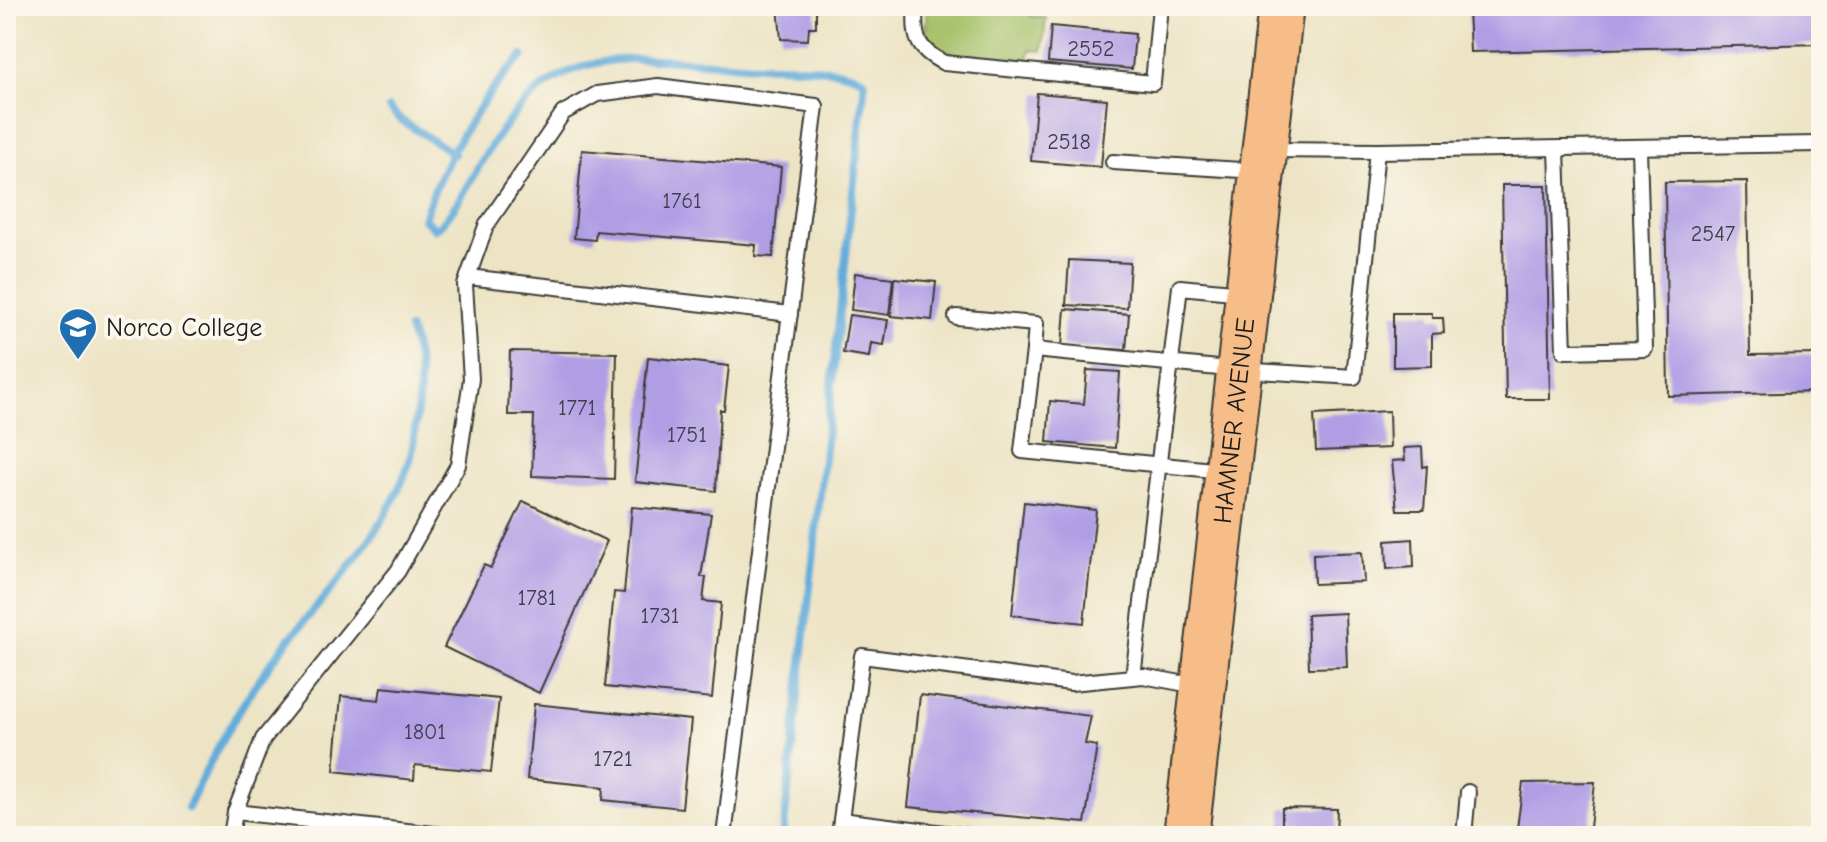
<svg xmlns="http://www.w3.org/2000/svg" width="1827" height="842" font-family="'Comic Neue',sans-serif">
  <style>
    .green { fill: #a4bf66; stroke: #606e41; stroke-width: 2 }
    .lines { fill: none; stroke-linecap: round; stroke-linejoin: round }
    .stream { stroke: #62acda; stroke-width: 8 }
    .building { fill: #b09ee5 }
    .service-casing { stroke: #3b3a35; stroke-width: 18 }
    .primary-casing { stroke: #3b3a35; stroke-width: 48 }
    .service { stroke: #fff; stroke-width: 14 }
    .primary { stroke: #f7bd88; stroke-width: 44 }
    .labels { text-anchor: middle; stroke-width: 8; stroke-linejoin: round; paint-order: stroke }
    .number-label { font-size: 22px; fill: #413c4e }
    .poi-label { font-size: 26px; fill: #1c1c1c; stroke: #fbf7ec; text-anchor: start }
    .street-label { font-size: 26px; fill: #1c1c1c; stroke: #fbf7ec }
  </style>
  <rect width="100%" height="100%" fill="#fbf7ec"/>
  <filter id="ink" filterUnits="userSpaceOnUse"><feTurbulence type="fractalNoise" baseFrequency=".0125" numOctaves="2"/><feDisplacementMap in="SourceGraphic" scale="16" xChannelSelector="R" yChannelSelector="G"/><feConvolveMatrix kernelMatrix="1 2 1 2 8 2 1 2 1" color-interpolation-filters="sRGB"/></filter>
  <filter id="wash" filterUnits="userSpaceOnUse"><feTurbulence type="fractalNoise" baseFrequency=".006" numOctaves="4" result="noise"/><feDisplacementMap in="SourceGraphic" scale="32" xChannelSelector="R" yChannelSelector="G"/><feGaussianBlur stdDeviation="1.8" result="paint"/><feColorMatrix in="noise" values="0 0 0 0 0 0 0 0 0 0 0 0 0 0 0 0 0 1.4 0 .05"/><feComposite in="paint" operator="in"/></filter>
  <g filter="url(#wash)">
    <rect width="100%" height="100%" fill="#ede4c5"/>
    <path class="green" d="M928,6H1031V16L1046,18L1042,51L1030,50L1028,60C1007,58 942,59 929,43C922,34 927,17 928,6Z"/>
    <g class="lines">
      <g class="stream">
        <path d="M523,56C481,96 441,162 424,219L435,229C452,218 474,173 486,154C555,40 623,56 740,65C770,67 842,64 865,81L783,836"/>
        <path d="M389,108L401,120L454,154"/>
        <path d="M188,808C214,751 245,695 284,646C329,590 384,536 408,466C414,451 414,434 416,418C421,385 421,360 409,329"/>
      </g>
    </g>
    <g id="blocks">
      <g class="building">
        <path d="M778,6H816V27H809L808,40L781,39Z"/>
        <path d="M1590,6H1821V44L1470,52L1468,9Z"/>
        <path d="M1051,26L1135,34L1132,69L1048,62Z"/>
        <path d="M1037,93L1107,99L1101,167L1031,161Z"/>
        <path d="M582,150L781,167L773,257L755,256L756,245L596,231L595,240L574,238Z"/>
        <path d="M1747,181L1750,355L1821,354V392L1668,396L1665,182Z"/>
        <path d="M1502,185H1546L1550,399H1506Z"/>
        <path d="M1069,260L1130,263L1127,308L1066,305Z"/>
        <path d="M855,273L893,278L889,315L851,310Z"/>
        <path d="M894,278L936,282L932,320L891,316Z"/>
        <path d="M1065,309L1129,314L1126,350L1062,346Z"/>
        <path d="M1393,313H1432V318H1443L1444,333L1432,334V366L1393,367Z"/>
        <path d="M849,315L888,320L884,345L871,343L869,357L843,353Z"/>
        <path d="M510,351L617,353L614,479L532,476L534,415H508Z"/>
        <path d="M648,357L729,366L724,410H720L716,491L635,482Z"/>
        <path d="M1087,370L1120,372L1115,448L1047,442L1050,401L1084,404Z"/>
        <path d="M1389,411L1390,448L1316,451L1314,415Z"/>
        <path d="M1422,447L1423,467L1427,466L1424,510H1397L1392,461L1405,460L1404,448Z"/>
        <path d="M523,501L607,541L539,693L444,647L484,565L491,568Z"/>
        <path d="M1024,502L1096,510L1084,623L1012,615Z"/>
        <path d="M632,507L711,514L701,577H706L703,601L721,603L712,698L605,687L614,592L624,593Z"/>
        <path d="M1413,539L1414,567L1387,569L1386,541Z"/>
        <path d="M1362,552L1364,582L1314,584L1313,554Z"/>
        <path d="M1345,613L1347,667L1309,668L1307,615Z"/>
        <path d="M381,687L499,699L491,772L415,765L414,780L334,771L341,696L379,700Z"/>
        <path d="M920,695L1091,716L1085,744L1097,746L1085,823L908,807Z"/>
        <path d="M534,704L691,720L682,808L603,800L604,787L527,779Z"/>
        <path d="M1595,782L1589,836H1516L1523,783Z"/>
        <path d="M1282,808L1337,809L1336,836H1282Z"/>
      </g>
    </g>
  </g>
  <g filter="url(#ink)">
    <use href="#blocks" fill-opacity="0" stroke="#3b3a35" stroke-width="2"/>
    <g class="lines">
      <defs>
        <g id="service">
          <path d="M916,6C913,36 916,49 944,63L1153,83L1160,6"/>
          <path d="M1557,150L1564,351L1645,349L1639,148"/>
          <path d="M1377,151L1821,144"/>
          <path d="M1113,162L1257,171"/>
          <path d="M468,277L790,314"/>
          <path d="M956,317L1036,324L1034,350L1239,370L1354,377L1377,151L1268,150"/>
          <path d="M1034,350L1022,451L1223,471"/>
          <path d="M1133,677L1180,287L1243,293"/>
          <path d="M235,812L452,836"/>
          <path d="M841,820L968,836"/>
          <path d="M231,836L235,812L263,739L398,571L458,465L471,379L465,285L486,226L563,113L597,94L658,86L816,106L724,836"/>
          <path d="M839,836L862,656L1071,683L1143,676L1197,686"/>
          <path d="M1464,836L1468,792"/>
        </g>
        <g id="primary">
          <path id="s1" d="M1186,836L1281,6"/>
        </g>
      </defs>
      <use href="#service" class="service-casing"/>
      <use href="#primary" class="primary-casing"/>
      <use href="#service" class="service"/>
      <use href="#primary" class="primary"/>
    </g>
  </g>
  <defs>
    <symbol id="university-pin" viewBox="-11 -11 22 30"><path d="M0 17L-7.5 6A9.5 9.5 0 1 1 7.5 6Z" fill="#1f6fb2" stroke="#fbf7ec"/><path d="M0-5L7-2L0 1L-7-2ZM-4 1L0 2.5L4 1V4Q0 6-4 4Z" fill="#fff"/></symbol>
  </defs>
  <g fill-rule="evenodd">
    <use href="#university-pin" x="56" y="305" width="44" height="60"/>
  </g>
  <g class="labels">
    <g class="number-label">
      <text x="1091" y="56">2552</text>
      <text x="1069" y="149">2518</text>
      <text x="682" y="208">1761</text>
      <text x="1713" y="241">2547</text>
      <text x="577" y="415">1771</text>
      <text x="687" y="442">1751</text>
      <text x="537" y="605">1781</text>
      <text x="660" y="623">1731</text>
      <text x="425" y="739">1801</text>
      <text x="613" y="766">1721</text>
    </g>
    <g class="poi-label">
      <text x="106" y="336">Norco College</text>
    </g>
    <g class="street-label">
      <text dy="9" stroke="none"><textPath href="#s1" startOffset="418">HAMNER AVENUE</textPath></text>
    </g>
  </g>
  <rect width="1827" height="842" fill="none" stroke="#fbf7ec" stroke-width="32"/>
</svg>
